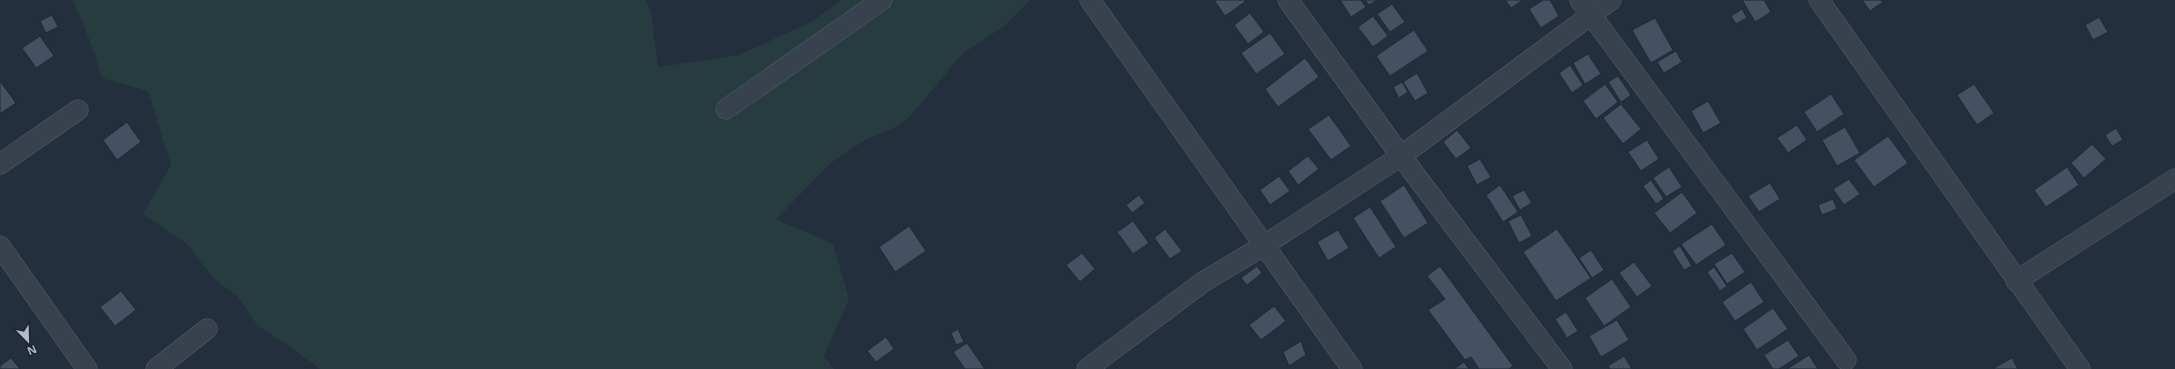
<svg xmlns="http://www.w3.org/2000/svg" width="2175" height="369" font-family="'Open Sans',sans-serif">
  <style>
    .green { fill: #263c3f }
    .building { fill: #455162; stroke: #1f2835 }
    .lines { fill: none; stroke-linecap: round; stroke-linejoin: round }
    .minor-casing { stroke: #565f6c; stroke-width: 21 }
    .minor { stroke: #38414e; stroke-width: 20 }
  </style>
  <rect width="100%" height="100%" fill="#242f3e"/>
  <path class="green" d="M73,0H646L651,12L658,67L739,55L811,22L841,0H1030L1004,26L962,54L913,113L900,125L865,140L832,162L776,219L833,244L849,299L824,356L834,369H320L289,346L258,326L237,296L213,278L186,243L143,214L171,165L148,91L102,78L92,46Z"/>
  <g class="building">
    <path d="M1214,0H1245L1246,1L1225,16Z"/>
    <path d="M1340,0H1361L1366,7L1351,17Z"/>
    <path d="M1365,0H1377L1369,5Z"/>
    <path d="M1505,0H1523L1511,8Z"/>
    <path d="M1543,0H1550L1559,16L1541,28L1529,9Z"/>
    <path d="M1742,0H1764L1771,12L1755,22Z"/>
    <path d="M1862,0H1881L1883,2L1870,11Z"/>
    <path d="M1392,4L1405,22L1390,32L1377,14Z"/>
    <path d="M1742,9L1747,18L1736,24L1731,16Z"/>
    <path d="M1250,13L1264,32L1248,44L1234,25Z"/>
    <path d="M52,15L58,27L46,33L40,21Z"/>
    <path d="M1373,16L1388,36L1373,47L1358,27Z"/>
    <path d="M2099,17L2108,32L2093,40L2085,25Z"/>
    <path d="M1655,18L1673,50L1651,63L1632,30Z"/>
    <path d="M1414,30L1428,51L1390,76L1376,56Z"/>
    <path d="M1270,33L1285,54L1256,74L1241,53Z"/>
    <path d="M40,36L54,56L36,68L22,48Z"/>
    <path d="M1676,51L1682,62L1664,73L1657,62Z"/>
    <path d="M1588,54L1601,74L1585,84L1573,63Z"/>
    <path d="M1305,58L1319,77L1278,107L1265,89Z"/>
    <path d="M1570,65L1583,85L1572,93L1559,73Z"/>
    <path d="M1417,73L1428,93L1415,101L1403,82Z"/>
    <path d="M1618,76L1631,95L1621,102L1608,82Z"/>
    <path d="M0,81L16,103L1,113L0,112Z"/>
    <path d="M1402,82L1408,92L1399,98L1393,87Z"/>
    <path d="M1605,84L1618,102L1596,119L1583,101Z"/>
    <path d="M1974,84L1994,113L1977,125L1957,95Z"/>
    <path d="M1831,94L1844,114L1817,132L1804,112Z"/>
    <path d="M1708,101L1721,123L1703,133L1691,111Z"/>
    <path d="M1621,104L1641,129L1623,144L1603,118Z"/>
    <path d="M1329,115L1351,146L1331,160L1308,129Z"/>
    <path d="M127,122L141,142L117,160L103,140Z"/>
    <path d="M1797,125L1807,140L1788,153L1777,138Z"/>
    <path d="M1845,127L1860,153L1837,166L1822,140Z"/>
    <path d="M2116,128L2123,140L2112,146L2105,135Z"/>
    <path d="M1457,130L1471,148L1456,159L1443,142Z"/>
    <path d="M1888,136L1908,163L1874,187L1854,160Z"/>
    <path d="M1647,140L1659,159L1641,171L1628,152Z"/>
    <path d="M2092,144L2106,159L2084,178L2071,163Z"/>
    <path d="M1308,156L1319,169L1298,185L1288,171Z"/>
    <path d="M1480,159L1491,177L1477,185L1467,166Z"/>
    <path d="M1669,167L1682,187L1666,197L1653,178Z"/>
    <path d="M2067,167L2079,185L2046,207L2034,190Z"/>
    <path d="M1279,176L1290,191L1270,205L1260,190Z"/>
    <path d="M1849,179L1860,194L1844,205L1833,189Z"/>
    <path d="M1651,180L1664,199L1656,204L1643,186Z"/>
    <path d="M1770,183L1780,199L1759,212L1748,196Z"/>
    <path d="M1404,185L1428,223L1404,238L1380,201Z"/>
    <path d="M1500,185L1518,212L1503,222L1486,195Z"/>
    <path d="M1524,190L1532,203L1520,210L1512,196Z"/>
    <path d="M1682,192L1697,213L1670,233L1654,213Z"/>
    <path d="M1139,195L1145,203L1132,213L1126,205Z"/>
    <path d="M1833,199L1837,209L1822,215L1818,205Z"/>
    <path d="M1370,207L1396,247L1379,258L1353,218Z"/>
    <path d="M1521,215L1532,236L1519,243L1508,221Z"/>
    <path d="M1133,221L1149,243L1133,254L1117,232Z"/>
    <path d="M1712,224L1726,245L1696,265L1681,244Z"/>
    <path d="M909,226L926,251L895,272L879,247Z"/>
    <path d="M1165,229L1182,251L1170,259L1154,238Z"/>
    <path d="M1557,229L1591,278L1556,301L1523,252Z"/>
    <path d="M1338,230L1349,248L1328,261L1317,242Z"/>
    <path d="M1680,246L1692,266L1684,270L1672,251Z"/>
    <path d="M1591,250L1604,270L1592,278L1579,258Z"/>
    <path d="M1082,253L1095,269L1080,282L1066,265Z"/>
    <path d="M1732,253L1745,272L1727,284L1714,264Z"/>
    <path d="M1634,262L1652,286L1637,297L1619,273Z"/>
    <path d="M1257,266L1262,273L1247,285L1241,278Z"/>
    <path d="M1440,266L1513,366L1509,369H1479L1471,357L1465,360L1428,310L1445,299L1427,276Z"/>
    <path d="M1714,267L1727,286L1720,291L1707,272Z"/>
    <path d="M1612,279L1631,307L1604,326L1585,298Z"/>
    <path d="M1751,282L1764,302L1735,321L1722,302Z"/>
    <path d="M121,291L136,310L115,326L100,307Z"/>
    <path d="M1274,306L1286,321L1261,340L1249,325Z"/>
    <path d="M1773,308L1788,329L1757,350L1743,329Z"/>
    <path d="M1566,312L1578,331L1567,338L1555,319Z"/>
    <path d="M1617,320L1629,340L1601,357L1589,336Z"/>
    <path d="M958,329L964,342L956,345L951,333Z"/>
    <path d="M886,337L894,349L876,362L867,351Z"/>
    <path d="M1788,340L1799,356L1779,369H1773L1764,355Z"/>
    <path d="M1301,341L1306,355L1289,366L1283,352Z"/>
    <path d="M967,343L985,369H965L953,352Z"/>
    <path d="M1809,355L1818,369H1787Z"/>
    <path d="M1624,356L1632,369H1610L1608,366Z"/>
    <path d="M11,358L20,369H0V366Z"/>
    <path d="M2012,358L2018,369H1994V368Z"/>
    <path d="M1464,362L1469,369H1454Z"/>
  </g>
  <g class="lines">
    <defs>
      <g id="minor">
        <path d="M1090,0L1352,369"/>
        <path d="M1288,0L1401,156L1562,369"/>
        <path d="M1580,0L1846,360"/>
        <path d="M1819,0L2080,369"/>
        <path d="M726,109L882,0"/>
        <path d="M0,164L78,110"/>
        <path d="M0,246L87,369"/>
        <path d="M2016,281L2175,179"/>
        <path d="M156,369L207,329"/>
        <path d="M1087,369L1203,282L1263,246L1401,156L1611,0"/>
      </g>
    </defs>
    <use href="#minor" class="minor-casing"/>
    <use href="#minor" class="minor"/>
  </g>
  <g transform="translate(28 341) rotate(157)" stroke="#1d2633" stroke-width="3" paint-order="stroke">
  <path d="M0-3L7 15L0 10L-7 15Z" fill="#b4bcc9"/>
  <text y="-6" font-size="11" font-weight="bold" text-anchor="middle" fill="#b4bcc9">N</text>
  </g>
</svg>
